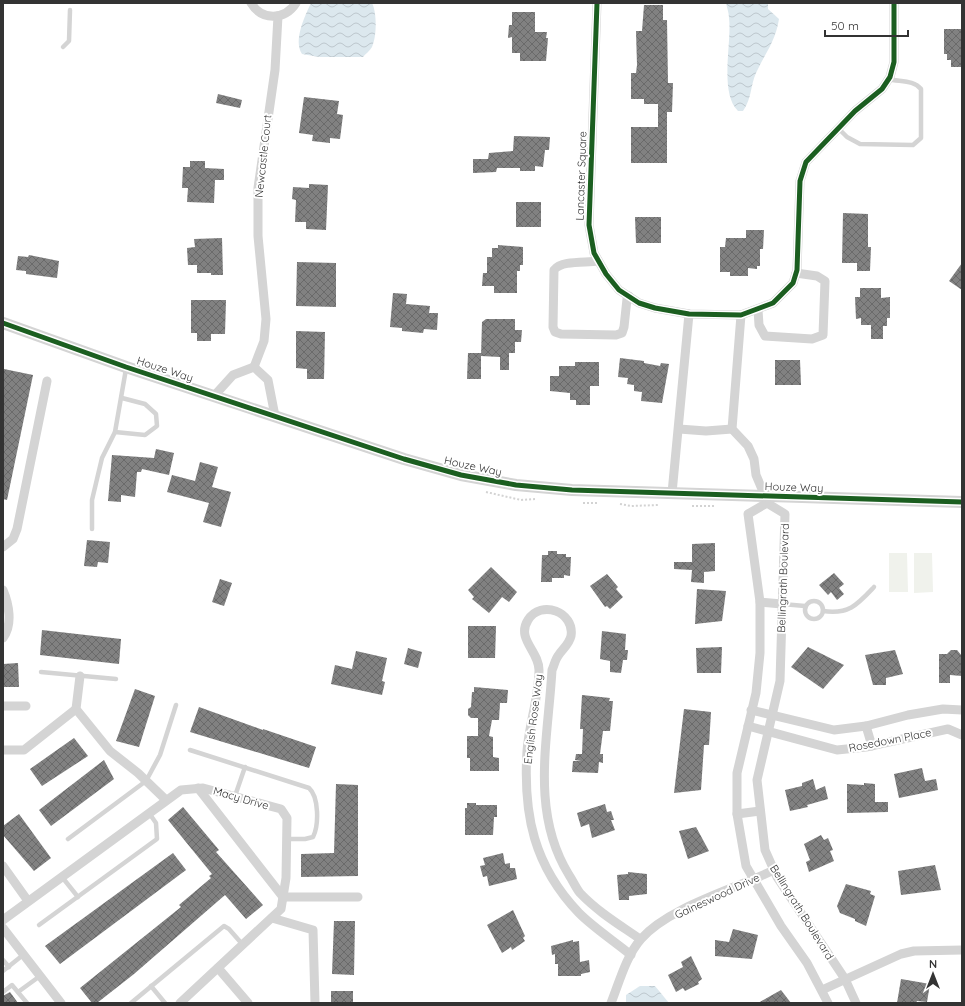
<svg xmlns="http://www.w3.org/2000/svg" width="965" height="1006" font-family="Quicksand,sans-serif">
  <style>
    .grass { fill: #f0f2ec }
    .water { fill: url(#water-waves) }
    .building { fill: url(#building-cross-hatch) }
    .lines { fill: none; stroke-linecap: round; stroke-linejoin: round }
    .path { stroke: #d3d3d3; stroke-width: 2; stroke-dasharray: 2 2; stroke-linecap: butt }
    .service { stroke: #d4d4d4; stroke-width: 4.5 }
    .minor { stroke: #d4d4d4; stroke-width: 9 }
    .tertiary { stroke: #d4d4d4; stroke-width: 12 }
    .cycleway-casing { stroke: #fff; stroke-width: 8 }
    .cycleway { stroke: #1b5e20; stroke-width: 5 }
    .labels { text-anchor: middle; stroke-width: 4; stroke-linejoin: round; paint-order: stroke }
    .street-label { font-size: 11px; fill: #333; stroke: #fff }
  </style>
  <defs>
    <pattern id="water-waves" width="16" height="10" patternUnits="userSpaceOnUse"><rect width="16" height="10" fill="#dce8ee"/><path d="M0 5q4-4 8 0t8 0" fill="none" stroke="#bdc7cd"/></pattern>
    <pattern id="building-cross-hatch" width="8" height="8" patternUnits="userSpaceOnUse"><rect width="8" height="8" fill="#818181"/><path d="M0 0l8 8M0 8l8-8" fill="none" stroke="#6a6a6a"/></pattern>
  </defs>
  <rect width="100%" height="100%" fill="#fff"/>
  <g class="grass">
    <path d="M889,553H907L908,592H889Z"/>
    <path d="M914,553H932L933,592L914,593Z"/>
  </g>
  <g class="water">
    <path d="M311,3H372C377,13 377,36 372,47C370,51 365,54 363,57H319L302,54C293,40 305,16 311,3Z"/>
    <path d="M726,3H768V9L779,19C775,43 765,53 756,73C750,87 752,98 743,111H738C719,92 732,43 729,18C729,13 727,8 726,3Z"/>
    <path d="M640,986H655L669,1003H626V995Z"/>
  </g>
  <g class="building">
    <path d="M644,5H663V20H667L668,83H673L672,112H667V163H631V127H658V104H644V99H631V73H636L637,65L636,31H642Z"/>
    <path d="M512,12H535V32H547L546,38H548L546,61H520V53H512V37L508,38L509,25H512Z"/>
    <path d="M944,29H962V67H951V60H947V54H944Z"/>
    <path d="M218,94L242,100L240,108L216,103Z"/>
    <path d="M304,97L339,101L337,114L343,115L340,139L330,138V143L312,141L313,135L299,133Z"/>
    <path d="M514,136L550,137L549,150H545L543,167L535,166V171H520V168H497L496,172L473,173V159H488L489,153L513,151Z"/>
    <path d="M190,161H205V168L224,169V180H215L214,203L187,202L188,188H182L183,167H190Z"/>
    <path d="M309,184L328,185L326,230L306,229V222H295L296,200L292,199L293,187L309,188Z"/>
    <rect x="516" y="202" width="25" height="25"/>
    <path d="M843,213L868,214V247H871L870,271H857V263H842Z"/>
    <path d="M635,217H661V243H636Z"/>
    <path d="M746,230H764L763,249H760V266H757V269L748,268V276H730V272H720V247H725L726,238H746Z"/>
    <path d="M222,238L223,275H211V273H197V265H188L187,248L195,247L194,239Z"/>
    <path d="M498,245L523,247V265H520V271H517V293H494V286H482L483,273H487V257H492V248H498Z"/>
    <path d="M29,255L59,261L57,278L26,274V271L16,270L18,256L28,257Z"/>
    <path d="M297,262L336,263V307L296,306Z"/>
    <path d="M962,263V290L949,281Z"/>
    <path d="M860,288H881V298L890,297V318H887V326H883V339H871V325H861V318L856,319L855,297H860Z"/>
    <path d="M393,293L407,294L406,304L430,306L429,313H438L437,330L424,329L423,333L402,331V328L390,327Z"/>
    <path d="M191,300H226L225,334H211V341H197V333H191Z"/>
    <path d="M486,319H515V330H522L521,342H515V353H509V370H500V357L481,356L482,322Z"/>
    <path d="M296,331L325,332L324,379H307V369L296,368Z"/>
    <path d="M468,353H481V379H467Z"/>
    <path d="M620,358L644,361V363L660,366L661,363L669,364L662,403L641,401L642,392L634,391V385L627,384L628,378L618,377Z"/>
    <path d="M775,360H800L801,385H775Z"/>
    <path d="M575,362H599V386H590V405H576V400H570V393L550,391V376H559V366H575Z"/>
    <path d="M4,369L33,375L7,500L3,499Z"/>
    <path d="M156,449L174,453L169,475L142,469L141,472H137L135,497L121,495V502L108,501L112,455L154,458Z"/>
    <path d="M200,462L218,467L212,487L231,492L221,527L203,522L209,503L167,492L172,475L195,481Z"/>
    <path d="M87,540L110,542L108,563L98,562L97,567L84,566Z"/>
    <path d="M715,543V571L704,572V583L691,582L692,570L674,569V562H692V544Z"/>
    <path d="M548,551H557V554H566V557H571L570,576L564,575V578H552V582H541L542,555H548Z"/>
    <path d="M491,567L517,592L509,602L502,597L489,613L472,599L474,597L468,590Z"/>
    <path d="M834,573L844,584L839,588L844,594L837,600L831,592L828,595L819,585Z"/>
    <path d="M607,574L618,587L616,589L623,597L610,609L607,606L605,607L590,586Z"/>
    <path d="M220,579L232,583L224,606L212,602Z"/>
    <path d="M697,589L726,591L722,621L695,624Z"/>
    <path d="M468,626H496L495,658H468Z"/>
    <path d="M42,630L121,639L119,664L40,655Z"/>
    <path d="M602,631L626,634L625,650H628L627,660H623L621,673L610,672V661L600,659Z"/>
    <path d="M722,647L721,673H697L696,648Z"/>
    <path d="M808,647L844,665L823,689L791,667Z"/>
    <path d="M408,648L422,652L418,668L404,664Z"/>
    <path d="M895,650L903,674L886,678V685H873L865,655Z"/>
    <path d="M951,650H957L962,656V676L950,675V683H939V654H947Z"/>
    <path d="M356,651L387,658L382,681L385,682L382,695L331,684L335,665L352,669Z"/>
    <path d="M18,663L19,687H3V664Z"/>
    <path d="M474,687L508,690L507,703H500L499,720H492L489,736L493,737V757L499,758V771H470V758H467V736H478V718H471L468,715V709L471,707L472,692H474Z"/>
    <path d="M135,689L155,696L139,747L116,741Z"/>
    <path d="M582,695L610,698L609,701H613L610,731H603L600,754H603V763L599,762L598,773L572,772L573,761H581L575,760L576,754H582L583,729H580Z"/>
    <path d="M199,707L263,730V729L316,747L309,768L190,732Z"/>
    <path d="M684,709L711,712L709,745H704L701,790L674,793Z"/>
    <path d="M74,738L88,756L42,786L30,769Z"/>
    <path d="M104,760L114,779L51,826L39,810Z"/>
    <path d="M922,768L925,781L936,779L938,790L899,798L894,774Z"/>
    <path d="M813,779L816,790L825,786L828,799L807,805L808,807L790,811L785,790L802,786V783Z"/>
    <path d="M864,783L875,784V802H888V812L847,813V784L864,785Z"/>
    <path d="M336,784L358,785V876L301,877V854L334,853Z"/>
    <path d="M467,803H476V805H497V817H494L493,835H465V808H467Z"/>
    <path d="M605,804L607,812L611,811L614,820H611L615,830L592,838L589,824L581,827L577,813Z"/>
    <path d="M183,807L219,850L216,852L263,905L246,919L225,895L134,974L97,1003H92L80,988L181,907L179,905L211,878L209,876L212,874L168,820Z"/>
    <path d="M19,814L51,858L34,871L3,835V826Z"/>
    <path d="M696,827L709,851L688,859L679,831Z"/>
    <path d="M821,835L824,840L828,838L833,850L830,851L834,861L809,872L806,862L810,860L804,844Z"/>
    <path d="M173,853L186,870L60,964L45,946Z"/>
    <path d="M503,853L505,864L510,863V868H515L517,879L489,886L487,876L483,877L480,866L485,865L483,858Z"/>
    <path d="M935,865L941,890L901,895L898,871Z"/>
    <path d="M628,872L647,874V894L629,896V900H619L617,875L628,874Z"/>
    <path d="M846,884L871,891L870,894L875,896L866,926L855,921V919L840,913L837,906Z"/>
    <path d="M513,910L525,936L523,938L525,941L512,950L511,947L502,953L487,925Z"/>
    <path d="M334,921H355L354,975L332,974Z"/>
    <path d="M733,929L758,935L752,959L715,956V940L729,942Z"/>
    <path d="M573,940V942L579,941L580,962L589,960L590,972L581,974V976H558V964H555V954L552,955L551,946Z"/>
    <path d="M691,956L702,979L698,982L699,984L685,991L683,988L676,992L668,975L683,967L681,962Z"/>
    <path d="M901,979L930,984L927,1002L917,1001L916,1003H897Z"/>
    <path d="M781,990L791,1003H758Z"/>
    <rect x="331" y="991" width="22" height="12"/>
    <path d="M10,992L18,1003H3V996Z"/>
  </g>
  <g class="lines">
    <g class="path">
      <path d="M486,492L521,500L535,499"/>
      <path d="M583,503H598"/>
      <path d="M620,504L631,506L658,505"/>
      <path d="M692,506H715"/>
    </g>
    <g class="service">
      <path d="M63,47L69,41L70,10"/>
      <path d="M838,128L847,137L860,144L913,145L921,138V89C914,80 900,82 888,79"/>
      <path d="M115,432L145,435L157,426L156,414L145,404L122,398"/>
      <path d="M92,529V500L102,458L115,432L126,369"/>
      <circle cx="814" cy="610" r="9"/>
      <path d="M782,604L805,606"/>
      <path d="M823,611C849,615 858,604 874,587"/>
      <path d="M41,672L116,679"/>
      <path d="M190,750L309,788C319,797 319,825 313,837L305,839H287"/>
      <path d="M235,796L245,767"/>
      <path d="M68,839L146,781L160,755L176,705"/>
      <path d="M62,877L78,897"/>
      <path d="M39,925L157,839L156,823L149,813"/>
      <path d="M3,960L9,967"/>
      <path d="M3,971L23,955"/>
      <path d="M151,986L165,1003"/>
      <path d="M3,992L12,985L27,1003"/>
      <path d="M18,992L40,976"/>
      <path d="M131,1003L224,926L229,929L243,945"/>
    </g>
    <g class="minor">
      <path d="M251,3C262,21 285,20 296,3"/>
      <path d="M597,3L589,225L594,253L606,274L619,290L639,303L655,308L689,314L741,315L773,303L793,283L797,270L800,181L806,162L855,111L882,89L890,77L894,62V3"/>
      <path d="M598,261C585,263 562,260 554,270L553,327L555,332L561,334L616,335L622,333L624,327L627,299L629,296"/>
      <path d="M758,310L759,325L765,336L812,339L823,335L825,281L817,276L796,273"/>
      <path d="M741,315L732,429L748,446L754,459L756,475L767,501"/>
      <path d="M254,367L264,341L266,319L258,236V188L275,70L278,16"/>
      <path d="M214,396L233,375L254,367L268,380L275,416"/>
      <path d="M679,429L706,431L732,429"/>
      <path d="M672,493L689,314"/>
      <path d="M767,503L785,514L780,681L757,780L765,850L777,877L845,979L856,1003"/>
      <path d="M767,503L748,514L760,602V653L756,693L737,773V814L746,866L781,926L807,963L828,1003"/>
      <path d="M3,547L13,539L17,529L47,381"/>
      <path d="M3,590C9,604 13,625 3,638"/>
      <path d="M760,602L782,604"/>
      <path d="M80,676L76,709L110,751L138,773L166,800"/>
      <path d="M3,706H26"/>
      <path d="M751,710L834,730L866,726L908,715L943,709L962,710"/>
      <path d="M748,726L837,750L866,747L948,729L962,735"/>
      <path d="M866,726L872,746"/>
      <path d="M3,750H24L76,709"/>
      <path d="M198,788L283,897H358"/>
      <path d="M737,814L760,811"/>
      <path d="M3,866L28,901"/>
      <path d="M272,918L313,930L315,1003"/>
      <path d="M3,920L181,790L203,788L281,809L287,818L286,878L281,909L180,1003"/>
      <path d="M3,928L61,1003"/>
      <path d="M631,955C614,941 594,928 579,913C534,866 523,815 527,751C529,724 539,697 539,670C539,651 516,639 528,620C541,599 575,612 571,636C569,645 562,649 558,656C555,660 554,666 552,670C548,740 530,812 569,875C573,881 576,888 580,893C598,912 620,925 640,939"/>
      <path d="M218,968L248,1003"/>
      <path d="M822,990L901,954L914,951L962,950"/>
      <path d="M611,1003C619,983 626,956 641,939C669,907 735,889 774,870"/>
    </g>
    <path class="tertiary" d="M3,323L126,367L404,459L461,475L516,485L572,490L962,502"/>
    <defs>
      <g id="cycleway">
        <path d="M597,3L589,225L594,253L606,274L619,290L639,303L655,308L689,314L741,315L773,303L793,283L797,270L800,181L806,162L855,111L882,89L890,77L894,62V3"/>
        <path d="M3,323L126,367L404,459L461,475L516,485L572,490L962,502"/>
      </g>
    </defs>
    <use href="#cycleway" class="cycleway-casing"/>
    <use href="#cycleway" class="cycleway"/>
  </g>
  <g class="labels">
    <g class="street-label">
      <text transform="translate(263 156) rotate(-84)" y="4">Newcastle Court</text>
      <text transform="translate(581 176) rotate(-88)" y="4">Lancaster Square</text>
      <text transform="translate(165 369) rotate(18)" y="4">Houze Way</text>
      <text transform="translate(473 466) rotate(12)" y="4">Houze Way</text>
      <text transform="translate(794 487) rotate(2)" y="4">Houze Way</text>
      <text transform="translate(783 578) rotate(-88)" y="4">Bellingrath Boulevard</text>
      <text transform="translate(533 719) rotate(-83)" y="4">English Rose Way</text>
      <text transform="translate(890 740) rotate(-11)" y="4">Rosedown Place</text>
      <text transform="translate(241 798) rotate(16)" y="4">Macy Drive</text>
      <text transform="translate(717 896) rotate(-25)" y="4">Gaineswood Drive</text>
      <text transform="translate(802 912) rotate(58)" y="4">Bellingrath Boulevard</text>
    </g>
  </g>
  <rect width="965" height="1006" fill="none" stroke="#333333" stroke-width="8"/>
  <g transform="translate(933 974)" stroke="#ffffff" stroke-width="3" paint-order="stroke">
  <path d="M0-3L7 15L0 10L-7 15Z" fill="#333333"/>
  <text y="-6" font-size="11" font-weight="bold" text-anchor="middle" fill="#333333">N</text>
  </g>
  <path d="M825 30v6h83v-6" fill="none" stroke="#333333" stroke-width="2"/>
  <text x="831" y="30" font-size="12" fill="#333333" stroke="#ffffff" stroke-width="3" paint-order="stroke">50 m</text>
</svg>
